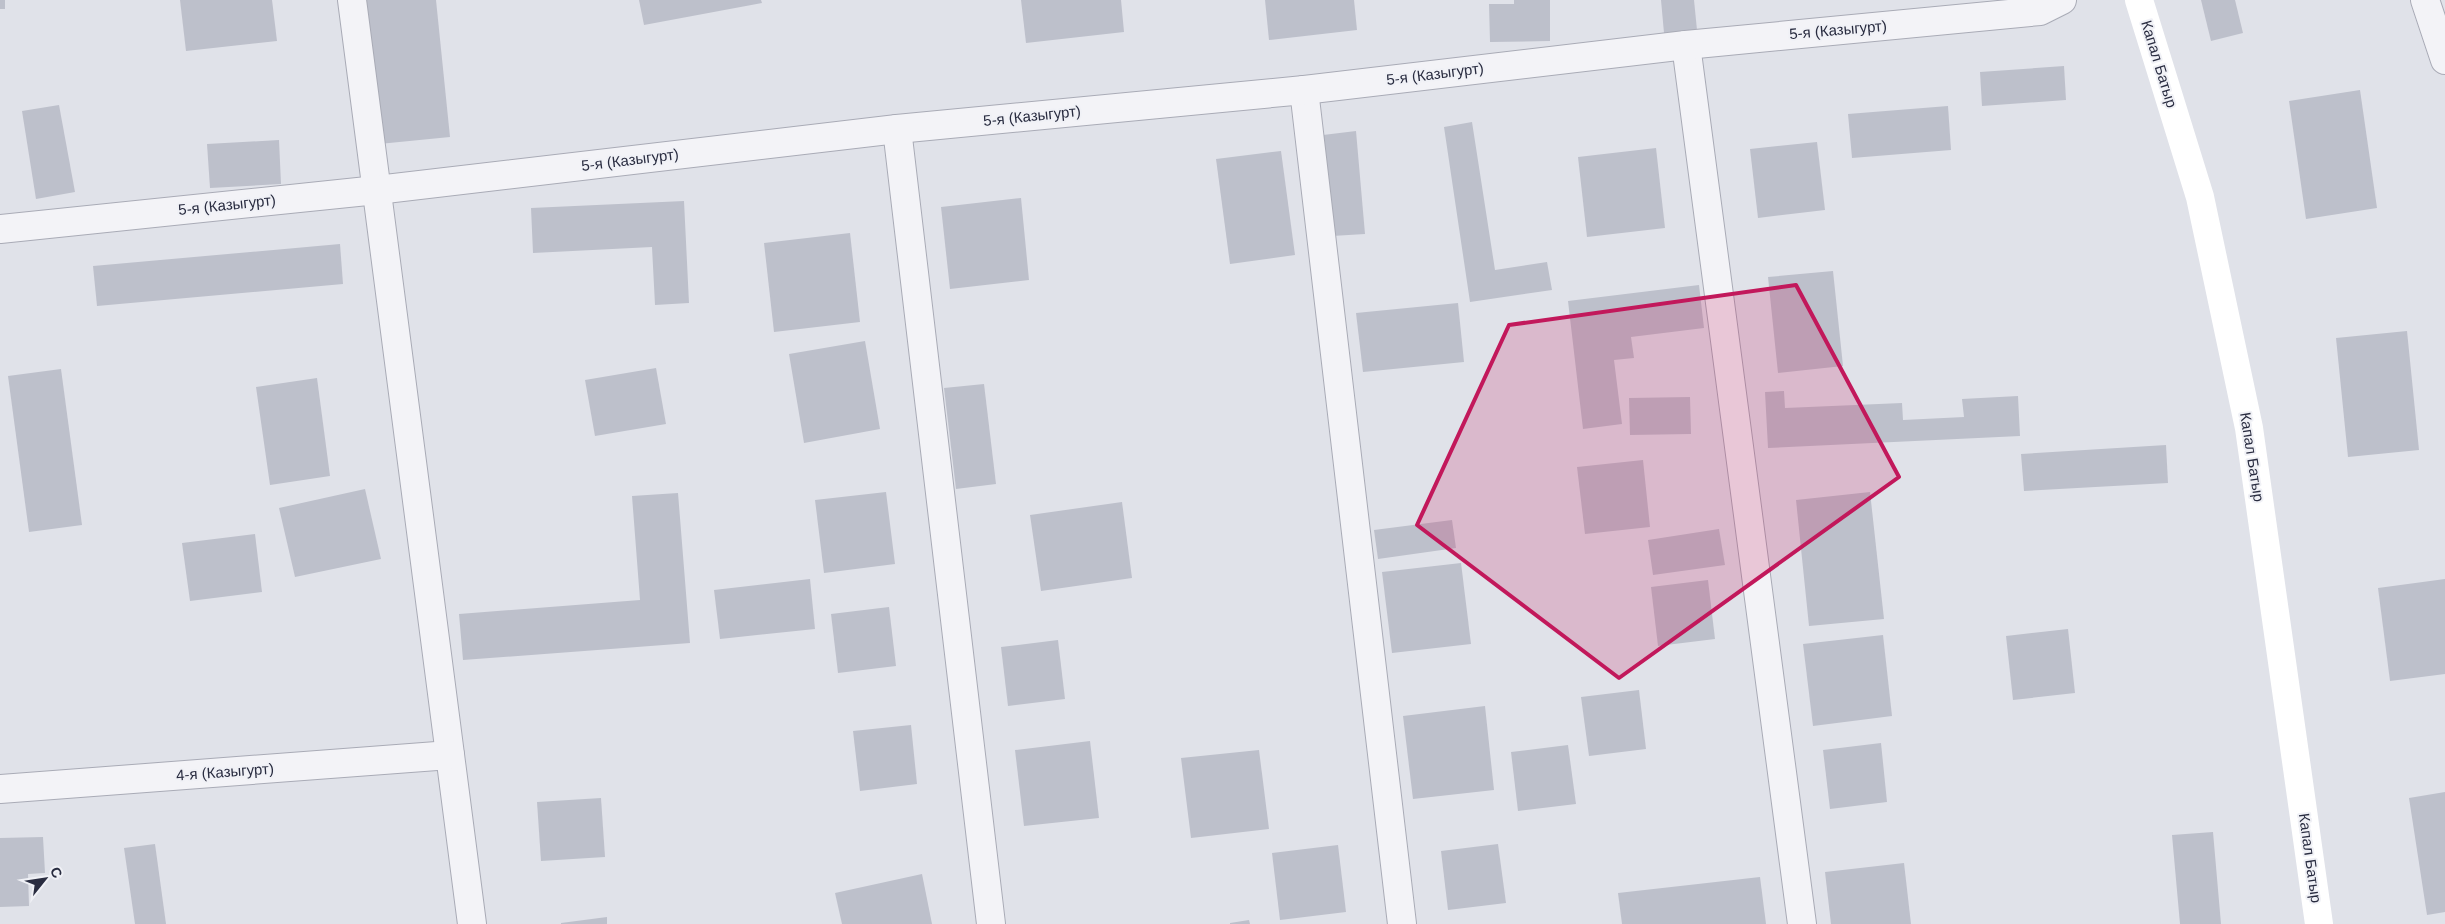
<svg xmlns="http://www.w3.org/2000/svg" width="2445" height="924" font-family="Helvetica,sans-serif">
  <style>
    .building { fill: #bdc0cb }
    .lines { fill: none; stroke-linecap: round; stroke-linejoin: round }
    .street-casing { stroke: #a9abb6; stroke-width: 30 }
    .street { stroke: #f3f3f7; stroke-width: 28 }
    .secondary { stroke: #fff; stroke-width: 28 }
    .marked { fill: #c2185b; fill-opacity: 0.2; stroke: #c2185b; stroke-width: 4; stroke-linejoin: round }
    .labels { text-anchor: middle; stroke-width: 4; stroke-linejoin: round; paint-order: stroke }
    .street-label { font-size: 15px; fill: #292c40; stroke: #f0f1f6 }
  </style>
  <rect width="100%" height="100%" fill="#e0e2e9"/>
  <g class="building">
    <rect x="0" y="0" width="5" height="9"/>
    <path d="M180,0H272L277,41L186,51Z"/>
    <path d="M364,0H436L450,137L379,144Z"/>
    <path d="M639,0H761L762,3L644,25Z"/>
    <path d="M1021,0H1121L1124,32L1026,43Z"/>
    <path d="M1265,0H1354L1357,30L1269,40Z"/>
    <path d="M1514,0H1550V41L1490,42L1489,4H1514Z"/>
    <path d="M1661,0H1694L1697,30L1664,33Z"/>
    <path d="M2201,0H2235L2243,33L2211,41Z"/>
    <path d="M2064,66L2066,100L1982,106L1980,72Z"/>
    <path d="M2360,90L2377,208L2306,219L2289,101Z"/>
    <path d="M59,105L75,192L36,199L22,111Z"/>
    <path d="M1948,106L1951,150L1852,158L1848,114Z"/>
    <path d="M1472,122L1495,270L1547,262L1552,290L1470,302L1444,127Z"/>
    <path d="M1356,131L1365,234L1332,236L1323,135Z"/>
    <path d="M279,140L281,184L210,188L207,144Z"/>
    <path d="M1817,142L1825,210L1758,218L1750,149Z"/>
    <path d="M1656,148L1665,228L1587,237L1578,157Z"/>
    <path d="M1281,151L1295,255L1230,264L1216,159Z"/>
    <path d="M1021,198L1029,280L950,289L941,207Z"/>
    <path d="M684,201L689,303L655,305L652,247L533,253L531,208Z"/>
    <path d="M850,233L860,322L774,332L764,243Z"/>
    <path d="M340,244L343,284L97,306L93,266Z"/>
    <path d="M1833,271L1843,366L1778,373L1768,277Z"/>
    <path d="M1699,285L1704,328L1631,337L1634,358L1614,360L1622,424L1583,429L1568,301Z"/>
    <path d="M1458,303L1464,362L1363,372L1356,313Z"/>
    <path d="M2407,331L2419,450L2348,457L2336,338Z"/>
    <path d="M865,341L880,429L804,443L789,354Z"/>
    <path d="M656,368L666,424L595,436L585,380Z"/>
    <path d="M61,369L82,525L29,532L8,376Z"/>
    <path d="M317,378L330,476L270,485L256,387Z"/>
    <path d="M984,384L996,484L956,489L944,388Z"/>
    <path d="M1784,391L1785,408L1902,403L1903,420L1964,417L1962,399L2018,396L2020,436L1768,448L1765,392Z"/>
    <path d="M1690,397L1691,434L1630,435L1629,398Z"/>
    <path d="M2166,445L2168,483L2024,491L2021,454Z"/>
    <path d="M1643,460L1650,527L1585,534L1577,467Z"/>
    <path d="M365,489L381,559L295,577L279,508Z"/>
    <path d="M886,492L895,564L824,573L815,500Z"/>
    <path d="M1870,492L1884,619L1809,626L1796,500Z"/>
    <path d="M678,493L690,643L463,660L459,614L640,600L632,496Z"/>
    <path d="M1122,502L1132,578L1041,591L1030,515Z"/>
    <path d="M1452,520L1456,548L1378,559L1374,530Z"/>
    <path d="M1719,529L1725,565L1653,575L1648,540Z"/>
    <path d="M255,534L262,592L190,601L182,543Z"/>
    <path d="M1461,563L1471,644L1392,653L1382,572Z"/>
    <path d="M810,579L815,629L720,639L714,590Z"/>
    <path d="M2445,579V674L2390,681L2378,588Z"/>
    <path d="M1708,580L1715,639L1658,646L1651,587Z"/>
    <path d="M889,607L896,666L838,673L831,614Z"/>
    <path d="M2068,629L2075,693L2013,700L2006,636Z"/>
    <path d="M1883,635L1892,716L1813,726L1803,644Z"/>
    <path d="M1058,640L1065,699L1008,706L1001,647Z"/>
    <path d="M1639,690L1646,749L1589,756L1581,697Z"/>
    <path d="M1485,706L1494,790L1413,799L1403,716Z"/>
    <path d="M911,725L917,784L860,791L853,731Z"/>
    <path d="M1090,741L1099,818L1024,826L1015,750Z"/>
    <path d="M1881,743L1887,802L1830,809L1823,750Z"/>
    <path d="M1568,745L1576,804L1518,811L1511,752Z"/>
    <path d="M1259,750L1269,829L1191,838L1181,758Z"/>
    <path d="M2445,792V912L2427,915L2409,798Z"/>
    <path d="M601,798L605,857L541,861L537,802Z"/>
    <path d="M2213,832L2221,924H2180L2172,835Z"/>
    <path d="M43,837L45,873L28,874L29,906L0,907V838Z"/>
    <path d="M155,844L166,924H135L124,848Z"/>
    <path d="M1498,844L1506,903L1448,910L1441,851Z"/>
    <path d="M1338,845L1346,912L1280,920L1272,853Z"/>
    <path d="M1904,863L1911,924H1831L1825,872Z"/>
    <path d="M922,874L932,924H842L835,893Z"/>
    <path d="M1760,877L1766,924H1622L1618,893Z"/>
    <path d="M607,917V924H561V923Z"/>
    <path d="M1249,920L1250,924H1230V923Z"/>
  </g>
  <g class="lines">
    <defs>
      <g id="street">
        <path d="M352,0L472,924"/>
        <path d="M2425,0L2445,60"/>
        <path d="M1686,45L1802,924"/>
        <path d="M1304,90L1402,924"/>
        <path d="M897,129L991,924"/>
        <path d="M0,229L377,190L897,129L1304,90L1686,45L2040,11L2062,0"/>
        <path d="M0,789L450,755"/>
      </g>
    </defs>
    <use href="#street" class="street-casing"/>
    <use href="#street" class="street"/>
    <path class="secondary" d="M2139,0L2200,197L2249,428L2319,924"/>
  </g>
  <path class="marked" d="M1796,285L1899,477L1619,678L1417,525L1509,325Z"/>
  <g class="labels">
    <g class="street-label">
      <text transform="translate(1838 30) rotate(-5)" y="5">5-я (Казыгурт)</text>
      <text transform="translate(2159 64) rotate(73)" y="5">Капал Батыр</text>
      <text transform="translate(1435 74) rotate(-7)" y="5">5-я (Казыгурт)</text>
      <text transform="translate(1032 116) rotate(-6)" y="5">5-я (Казыгурт)</text>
      <text transform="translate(630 160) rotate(-7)" y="5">5-я (Казыгурт)</text>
      <text transform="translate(227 205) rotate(-6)" y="5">5-я (Казыгурт)</text>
      <text transform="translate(2252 457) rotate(81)" y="5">Капал Батыр</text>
      <text transform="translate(225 772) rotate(-4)" y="5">4-я (Казыгурт)</text>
      <text transform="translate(2310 858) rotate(82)" y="5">Капал Батыр</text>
    </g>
  </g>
  <g transform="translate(45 879) rotate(60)" stroke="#f0f1f6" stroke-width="4" paint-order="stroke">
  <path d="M0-4L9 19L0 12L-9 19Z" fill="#292c40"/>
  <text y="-8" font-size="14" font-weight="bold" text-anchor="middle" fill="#292c40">С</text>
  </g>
</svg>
